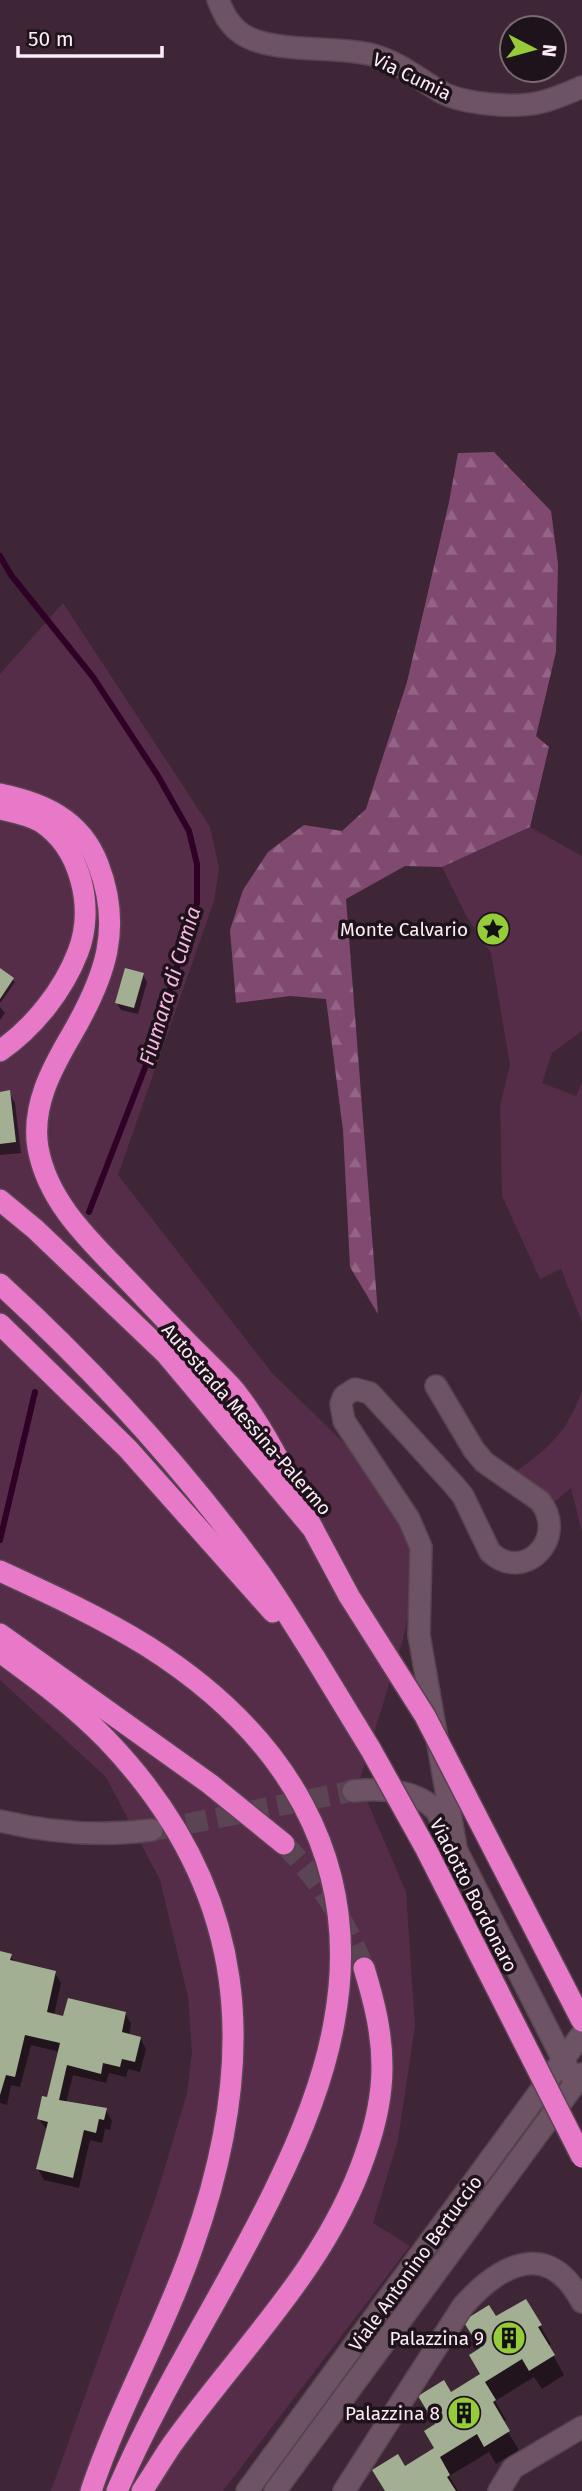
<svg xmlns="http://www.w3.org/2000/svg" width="582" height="2491" font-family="'Fira Sans',sans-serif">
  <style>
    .green { fill: #552d49 }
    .forest { fill: url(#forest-firs) }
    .shadow { fill: #0007 }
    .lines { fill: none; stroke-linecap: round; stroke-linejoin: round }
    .stream { stroke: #300126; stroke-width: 6 }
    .building { fill: #a2af92 }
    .minor-tunnel { stroke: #5b4453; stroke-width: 21; stroke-dasharray: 21 10; stroke-linecap: butt }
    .motorway-tunnel { stroke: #5b4453; stroke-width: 21; stroke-dasharray: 21 10; stroke-linecap: butt }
    .minor-casing { stroke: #584351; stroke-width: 24 }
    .tertiary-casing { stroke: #584351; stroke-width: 24 }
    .motorway-casing { stroke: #584351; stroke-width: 24 }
    .minor { stroke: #6e5364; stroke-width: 21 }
    .tertiary { stroke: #6e5364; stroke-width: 21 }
    .motorway { stroke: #e878c8; stroke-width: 21 }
    .motorway-bridge-casing { stroke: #584351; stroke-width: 24; stroke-linecap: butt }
    .motorway-bridge { stroke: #e878c8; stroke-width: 21 }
    .labels { text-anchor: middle; stroke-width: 7; stroke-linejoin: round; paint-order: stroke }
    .street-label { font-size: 19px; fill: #fdecf7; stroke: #1e131a }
    .poi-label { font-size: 19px; fill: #fdecf7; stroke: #1e131a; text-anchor: end }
    .water-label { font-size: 21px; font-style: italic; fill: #f7b4e1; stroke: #1e131a }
  </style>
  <defs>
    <pattern id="forest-firs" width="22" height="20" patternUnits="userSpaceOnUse" patternTransform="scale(1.75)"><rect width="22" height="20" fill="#804a70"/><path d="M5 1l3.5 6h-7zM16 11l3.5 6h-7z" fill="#936485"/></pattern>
  </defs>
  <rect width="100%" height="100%" fill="#3e2636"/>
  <g class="green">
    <path d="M63,603L210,827L219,868L214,901L118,1175L272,1373L344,1443L391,1501L414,1552L411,1602L403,1639L359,1782L406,1892L415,2026L398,2140L373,2223L410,2246L223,2491H51L155,2200L187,2094L192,2052L188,1997L160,1880L106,1777L0,1680V674Z"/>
    <path d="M530,827L582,856V1031L552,1053L542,1083L576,1096L582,1083V1322L561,1269L540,1279L502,1196L500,1106L510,1065L491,953L467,917L442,867Z"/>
    <path d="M582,1391V1532L571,1488L553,1503L517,1471C552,1445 566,1433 582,1391Z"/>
  </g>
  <path class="forest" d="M494,452L551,511L558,564L556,652L536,736L549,747L530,827L442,867L405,866L346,899L378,1314L350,1267L343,1130L326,999L290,996L236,1003L230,930L243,890L268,852L304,825L342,831L366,809L407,682L449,502L458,453Z"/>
  <g class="shadow">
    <path d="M0,970L15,982L1,1002H0Z"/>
    <path d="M143,975L147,982L138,1014L121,1010L117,1003Z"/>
    <path d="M0,1007L5,1013L0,1020Z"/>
    <path d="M9,1092L15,1103L21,1153L0,1155V1093Z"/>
    <path d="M0,1953L10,1955L15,1963L55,1973L61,1983L54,2015L65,2018L125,2013L131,2024L129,2036L140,2038L146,2049L140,2072L128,2069L126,2077L109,2073L106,2083L73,2075L66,2103L106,2110L112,2121L110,2130L105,2129L102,2143L90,2140L79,2188L44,2180L38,2169L47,2130L39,2119L48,2099L60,2052L31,2045L20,2087L11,2085L7,2105L0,2103Z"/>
    <path d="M525,2301L551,2344L548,2346L564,2375L542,2389L534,2377L495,2401L506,2420L502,2422L519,2450L496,2464L489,2452L449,2476L458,2491H386L405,2468L436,2449L437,2425L450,2394L482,2375V2349L496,2319Z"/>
  </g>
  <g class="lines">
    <g class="stream">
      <path d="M0,556L11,575L93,677L158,776L189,831L197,864V903L148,1060L89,1212"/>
      <path d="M0,1540L35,1392"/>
    </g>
  </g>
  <g class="building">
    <path d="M0,968L14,978L0,999Z"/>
    <path d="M125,968L144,973L134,1008L115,1003Z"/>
    <path d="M10,1090L16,1142L0,1144V1092Z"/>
    <path d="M0,1951L12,1954L10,1960L56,1971L47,2012L63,2016L68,1998L126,2012L122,2032L141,2037L135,2062L122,2059L120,2067L103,2063L101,2074L67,2065L59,2100L107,2108L104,2120L99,2119L96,2133L84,2130L73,2178L36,2169L48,2122L37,2119L42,2096L47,2097L60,2043L25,2035L15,2077L6,2075L0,2095Z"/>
    <path d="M526,2299L542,2325L538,2327L555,2355L529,2371L522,2359L485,2382L496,2400L493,2402L510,2431L484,2447L477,2434L440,2457L450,2475L447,2477L456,2491H385L372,2470L398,2454L405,2466L434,2448L424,2431L435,2424L418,2396L444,2380L451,2392L480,2374L469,2355L480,2348L463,2321L489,2305L496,2316Z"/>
  </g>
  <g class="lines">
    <path class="minor-tunnel" d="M156,1830L353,1791"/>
    <path class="motorway-tunnel" d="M284,1844C320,1881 345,1920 364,1968"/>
    <defs>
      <g id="minor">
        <path d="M218,0C223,12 228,23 238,31C266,55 336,45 373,55C399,62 420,80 443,93C465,104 513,108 537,103C553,100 568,93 582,87"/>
        <path d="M436,1386L474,1450L484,1462L540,1501C569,1538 524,1584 490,1552L463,1496L454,1485L370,1393L355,1389L344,1396L341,1404L344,1421L409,1519L421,1547L419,1635L456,1848"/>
        <path d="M353,1791C382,1788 414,1789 436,1810L575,2083"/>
        <path d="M0,1821C51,1833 100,1837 152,1830"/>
        <path d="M344,2491L463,2306C501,2263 549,2239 582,2302"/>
        <path d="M499,2491L513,2468L582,2427"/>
      </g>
      <g id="tertiary">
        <path d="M247,2491L582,2034"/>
        <path d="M275,2491L582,2074"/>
      </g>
      <g id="motorway">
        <path d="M0,794C43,803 81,819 98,864C123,928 105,977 72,1034C52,1068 31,1106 38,1148C47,1198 83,1234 118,1270C145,1298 171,1326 198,1353C211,1366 224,1378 235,1391C268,1433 290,1482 313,1529"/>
        <path d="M0,809C13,812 29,815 41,822C81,848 95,908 78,952C63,991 34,1027 0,1051"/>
        <path d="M0,1200L35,1229L166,1354L313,1529L349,1596"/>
        <path d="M0,1284C96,1372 184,1469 260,1573C280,1601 297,1630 315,1658"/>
        <path d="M0,1324L128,1449L273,1612"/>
        <path d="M0,1571C50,1594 100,1617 147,1646C283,1732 365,1858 334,2023C324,2080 301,2136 275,2189C226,2291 162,2386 117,2491"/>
        <path d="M0,1634L210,1784L284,1844"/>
        <path d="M0,1652C37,1679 74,1706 106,1739C251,1890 260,2056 193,2246C164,2330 119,2407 91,2491"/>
        <path d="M142,2491C152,2476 161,2461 171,2446C239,2350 326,2269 365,2155C375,2127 382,2097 382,2067C382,2032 374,2001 364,1968"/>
      </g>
    </defs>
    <use href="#minor" class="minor-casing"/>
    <use href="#tertiary" class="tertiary-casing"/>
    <use href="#motorway" class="motorway-casing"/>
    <use href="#minor" class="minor"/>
    <use href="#tertiary" class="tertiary"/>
    <use href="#motorway" class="motorway"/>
    <defs>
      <g id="motorway-bridge">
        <path d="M349,1596L425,1716L582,2021"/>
        <path d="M315,1658L371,1750L426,1849L582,2157"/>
      </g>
    </defs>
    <use href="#motorway-bridge" class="motorway-bridge-casing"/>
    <use href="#motorway-bridge" class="motorway-bridge"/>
  </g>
  <defs>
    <symbol id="sight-disc" viewBox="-11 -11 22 22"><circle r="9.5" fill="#96cc39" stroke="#1e131a"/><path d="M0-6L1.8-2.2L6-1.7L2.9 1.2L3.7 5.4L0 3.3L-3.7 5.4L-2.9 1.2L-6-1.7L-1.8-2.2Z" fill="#111"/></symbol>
    <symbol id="building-disc" viewBox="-11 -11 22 22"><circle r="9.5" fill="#96cc39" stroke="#1e131a"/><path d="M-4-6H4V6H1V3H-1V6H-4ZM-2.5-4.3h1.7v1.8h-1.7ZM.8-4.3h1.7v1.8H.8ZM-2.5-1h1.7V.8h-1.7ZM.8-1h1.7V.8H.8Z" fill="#111"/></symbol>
  </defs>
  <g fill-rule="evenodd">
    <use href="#sight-disc" x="474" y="910" width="38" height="38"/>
    <use href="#building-disc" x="490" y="2319" width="38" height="38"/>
    <use href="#building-disc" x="445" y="2394" width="38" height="38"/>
  </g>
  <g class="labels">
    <g class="street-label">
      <text transform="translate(412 76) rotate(26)" y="7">Via Cumia</text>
      <text transform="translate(247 1419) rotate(49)" y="7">Autostrada Messina-Palermo</text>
      <text transform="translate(474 1895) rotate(63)" y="7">Viadotto Bordonaro</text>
      <text transform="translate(415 2263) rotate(-54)" y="7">Viale Antonino Bertuccio</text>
    </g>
    <g class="poi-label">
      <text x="468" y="936">Monte Calvario</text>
      <text x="484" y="2345">Palazzina 9</text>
      <text x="440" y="2420">Palazzina 8</text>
    </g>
    <g class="water-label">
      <text transform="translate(170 986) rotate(-73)" y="7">Fiumara di Cumia</text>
    </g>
  </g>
  <g transform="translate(533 49) rotate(96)"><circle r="33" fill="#1e131a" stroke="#776a72" stroke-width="2"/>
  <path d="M0-5L12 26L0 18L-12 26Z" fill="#96cc39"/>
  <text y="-10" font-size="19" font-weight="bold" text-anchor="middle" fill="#fdecf7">N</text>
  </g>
  <path d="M18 46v10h144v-10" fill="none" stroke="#fdecf7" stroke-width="3.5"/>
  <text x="28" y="46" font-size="21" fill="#fdecf7" stroke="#1e131a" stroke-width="5" paint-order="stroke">50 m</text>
</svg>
